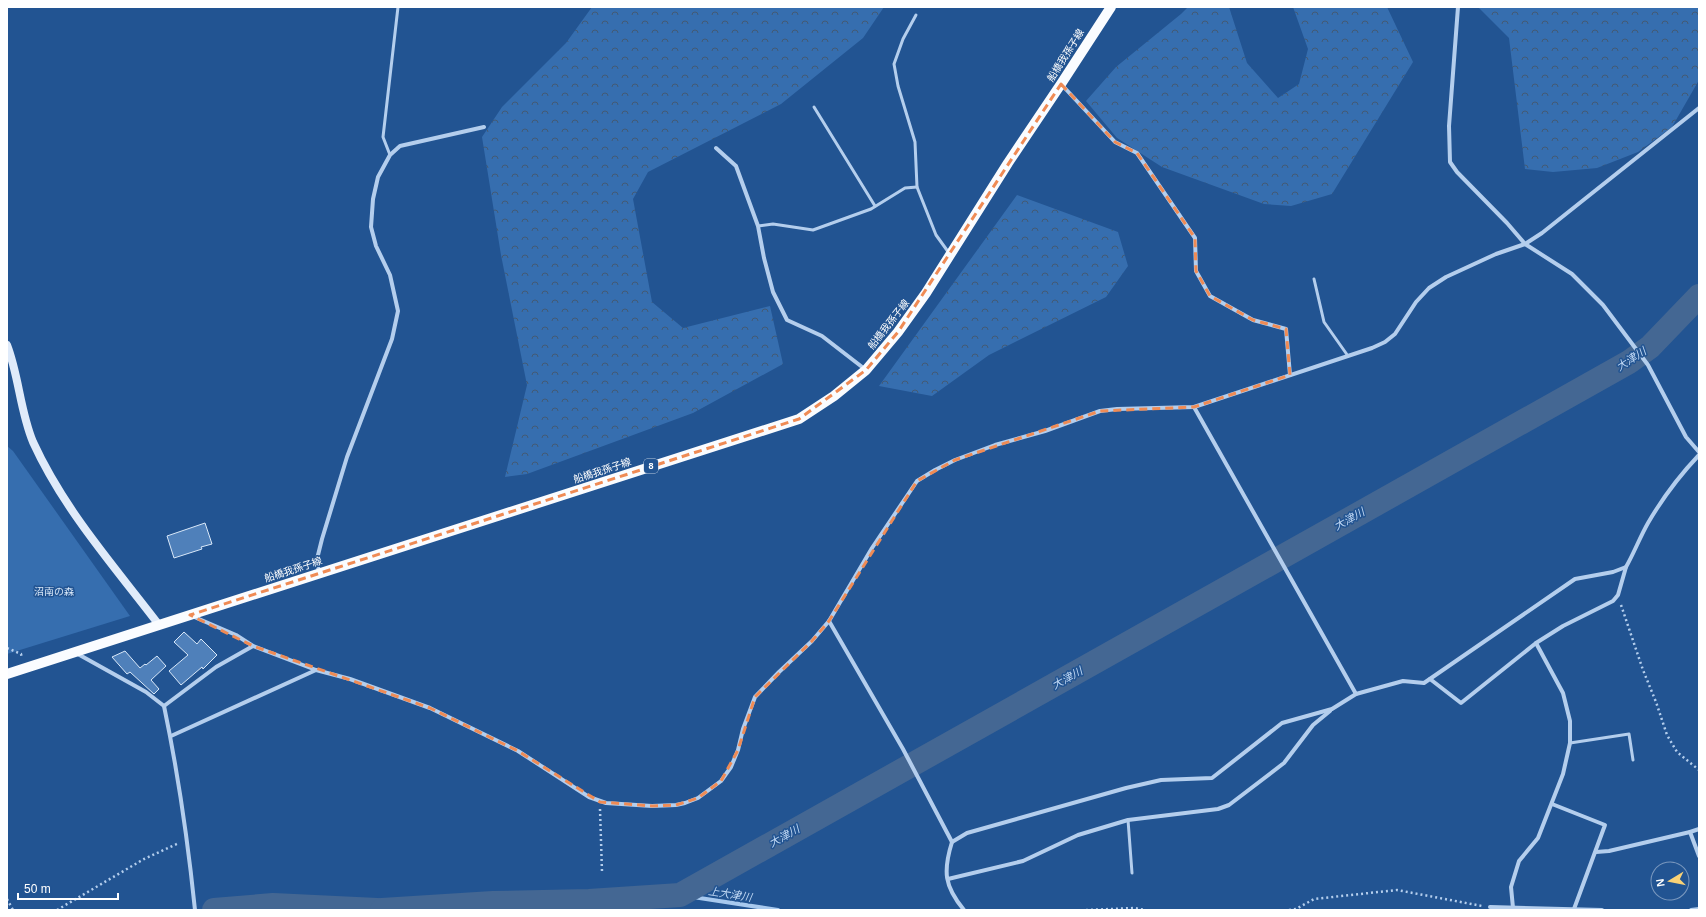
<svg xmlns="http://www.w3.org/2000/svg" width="1706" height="917" font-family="Helvetica,'Noto Sans JP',sans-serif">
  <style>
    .forest { fill: url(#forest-crowns) }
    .park { fill: #366eaf }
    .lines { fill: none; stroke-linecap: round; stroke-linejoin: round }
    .stream { stroke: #a8c9ee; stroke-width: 4 }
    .river { stroke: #446793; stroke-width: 24 }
    .building { fill: #4f80ba; stroke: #d9e8f9 }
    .path { stroke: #b4ceed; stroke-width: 2.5; stroke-dasharray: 2 3; stroke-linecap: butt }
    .lane { stroke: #b4ceed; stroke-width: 3 }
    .street { stroke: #b4ceed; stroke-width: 4 }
    .secondary { stroke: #e0ebfa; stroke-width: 8 }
    .primary { stroke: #fafcff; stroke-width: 10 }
    .marked { fill: none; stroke: #ef8b55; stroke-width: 3; stroke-dasharray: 8 5; stroke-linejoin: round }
    .labels { text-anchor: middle; stroke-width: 3; stroke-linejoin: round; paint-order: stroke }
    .shield { fill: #225492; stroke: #bdccde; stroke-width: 1 }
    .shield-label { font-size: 9px; font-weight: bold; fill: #fff }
    .street-label { font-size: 10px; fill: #fff; stroke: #225492 }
    .park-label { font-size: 10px; fill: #d9e8f9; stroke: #225492 }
    .water-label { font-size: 11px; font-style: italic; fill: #c0d8f4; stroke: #225492 }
  </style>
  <defs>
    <pattern id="forest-crowns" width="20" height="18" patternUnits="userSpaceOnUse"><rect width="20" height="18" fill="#366eaf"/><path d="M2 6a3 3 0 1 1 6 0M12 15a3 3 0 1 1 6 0" fill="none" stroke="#435a74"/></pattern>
  </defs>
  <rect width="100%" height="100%" fill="#225492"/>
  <g class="forest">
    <path d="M592,7H884L863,38L781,104L648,172L633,199L652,302L683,328L770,306L783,364L693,413L527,474L505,477L527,385L501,255L482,137L502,107L566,43Z"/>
    <path d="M1188,7H1229L1247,63L1278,98L1299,84L1308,49L1293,7H1387L1413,62L1332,194L1291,206L1264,204L1162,167L1117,138L1086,101L1116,67L1181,14Z"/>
    <path d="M1478,7H1699V80L1672,127L1638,152L1597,168L1553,172L1525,169L1509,38Z"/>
    <path d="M1017,195L1118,232L1128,266L1106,297L989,355L932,396L879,386Z"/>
  </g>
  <path class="park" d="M7,446L13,451L130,616L7,654Z"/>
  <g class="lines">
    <path class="stream" d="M680,895L778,910"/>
    <g class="river">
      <path d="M214,910L273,905L377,910"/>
      <path d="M382,910L493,903L589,901L680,895L1629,362L1650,347L1699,296"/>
    </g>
  </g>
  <g class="building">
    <path d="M205,523L212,544L201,547L202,549L174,558L167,536Z"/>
    <path d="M184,632L197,644L201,639L217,655L203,669L202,667L181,685L169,671L188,655L174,642Z"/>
    <path d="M125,651L140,668L145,664L146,665L157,656L166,666L151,680L159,689L154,694L130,672L127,674L112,657Z"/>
  </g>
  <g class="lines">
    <g class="path">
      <path d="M1621,605L1643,670L1656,702L1667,735L1677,752L1699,770"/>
      <path d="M7,648L21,654L22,658"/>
      <path d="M600,809L602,872"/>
      <path d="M7,899L13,910"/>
      <path d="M57,910L144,859L179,843"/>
      <path d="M1086,910L1134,908L1145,910"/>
      <path d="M1289,910L1296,909L1314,899L1397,890L1482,906"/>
    </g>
    <g class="lane">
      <path d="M916,15L903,39L894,64L898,86L915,142L917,187L936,235L949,253"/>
      <path d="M814,107L875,206"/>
      <path d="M390,155L383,137L398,7"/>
      <path d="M758,226L773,224L813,230L871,209L905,188L917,187"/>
      <path d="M1314,279L1324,322L1348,356"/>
      <path d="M1570,743L1629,734L1633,760"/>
      <path d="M1128,820L1132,873"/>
    </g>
    <g class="street">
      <path d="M1458,7L1449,126L1450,162L1457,172L1507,223L1525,244L1572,274L1603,305L1648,365L1686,437L1699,452"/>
      <path d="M1061,84L1115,142L1137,153L1195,238L1196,271L1210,296L1253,320L1286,329L1290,375"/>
      <path d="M716,148L736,166L758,226L764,258L773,292L787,320L822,336L866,370"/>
      <path d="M1194,407L1356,694"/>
      <path d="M320,572L316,563L322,539L347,457L392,339L398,311L390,275L376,246L371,227L373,199L378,177L390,155L400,146L484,127"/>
      <path d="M192,616L236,635L253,646L316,670L350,679L430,708L518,751L589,797L606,803L652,806L676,805L685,803L698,798L721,781L731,767L738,750L743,729L755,697L779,672L812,641L829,621L872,548L917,481L935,470L955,460L995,445L1045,431L1100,411L1117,409L1194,407L1372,348L1385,342L1395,334L1416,302L1429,288L1446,277L1496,254L1525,244L1542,233L1699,108"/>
      <path d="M829,621L903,749L952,842"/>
      <path d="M76,653L146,692L164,706C178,773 188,842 195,910"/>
      <path d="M1430,679L1461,703L1536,643L1563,626L1613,601L1618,595L1626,567"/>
      <path d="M164,706L216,667L253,646"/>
      <path d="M171,736L316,670"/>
      <path d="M1552,804L1605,825L1574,909"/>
      <path d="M1690,832L1699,829"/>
      <path d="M1596,852L1609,851L1690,832L1699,856"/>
      <path d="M948,879L1023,861L1078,835L1128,820L1218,809L1229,805L1284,763L1313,725L1330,711"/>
      <path d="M1490,907L1602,910"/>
      <path d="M1513,908L1511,887L1519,861L1538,838L1563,774L1570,743V721L1563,693L1536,643"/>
      <path d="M964,910C944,886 943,871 952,842L967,833L1126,788L1161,780L1212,778L1282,723L1332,709L1356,694L1403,681L1424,683L1575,579L1613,572L1626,567C1634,553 1640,537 1648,523C1662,499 1680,475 1699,455"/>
      <path d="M1691,910L1699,909"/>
    </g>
    <path class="secondary" d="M7,345C19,376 20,411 33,442C64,510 114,566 159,625"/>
    <path class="primary" d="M7,674L799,419L834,396L866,370L898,332L926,293L1008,163L1061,84L1111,7"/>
  </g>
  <path class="marked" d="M1061,84L1115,142L1137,153L1195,238L1196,271L1210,296L1253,320L1286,329L1290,375L1194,407L1100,411L955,460L917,481L829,621L812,641L755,697L738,750L721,781L698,798L676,805L652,806L600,802L518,751L430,708L253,646L190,615L799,419L866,370L898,332Z"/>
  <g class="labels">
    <rect class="shield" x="644" y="459" width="14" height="14" rx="3"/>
    <g class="shield-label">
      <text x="651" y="469">8</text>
    </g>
    <g class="street-label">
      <text transform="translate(1065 55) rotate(-58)" y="4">船橋我孫子線</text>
      <text transform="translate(888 324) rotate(-52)" y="4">船橋我孫子線</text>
      <text transform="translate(602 470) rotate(-18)" y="4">船橋我孫子線</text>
      <text transform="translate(293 569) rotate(-18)" y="4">船橋我孫子線</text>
    </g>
    <g class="park-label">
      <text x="54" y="595">沼南の森</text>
    </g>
    <g class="water-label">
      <text transform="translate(1631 359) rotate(-33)" y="4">大津川</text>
      <text transform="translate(1349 519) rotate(-29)" y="4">大津川</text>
      <text transform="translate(1067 678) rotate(-29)" y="4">大津川</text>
      <text transform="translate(784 836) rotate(-29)" y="4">大津川</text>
      <text transform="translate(730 894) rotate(9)" y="4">上大津川</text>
    </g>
  </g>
  <rect width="1706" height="917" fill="none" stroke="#ffffff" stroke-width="16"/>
  <g transform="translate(1670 881) rotate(260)"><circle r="19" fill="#225492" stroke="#7a98be"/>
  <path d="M0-3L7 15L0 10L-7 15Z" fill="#f9d276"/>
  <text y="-6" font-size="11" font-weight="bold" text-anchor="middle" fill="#ffffff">N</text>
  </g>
  <path d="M18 893v6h100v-6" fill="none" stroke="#ffffff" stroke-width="2"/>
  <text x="24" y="893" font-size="12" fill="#ffffff" stroke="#225492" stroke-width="3" paint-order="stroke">50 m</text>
</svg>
